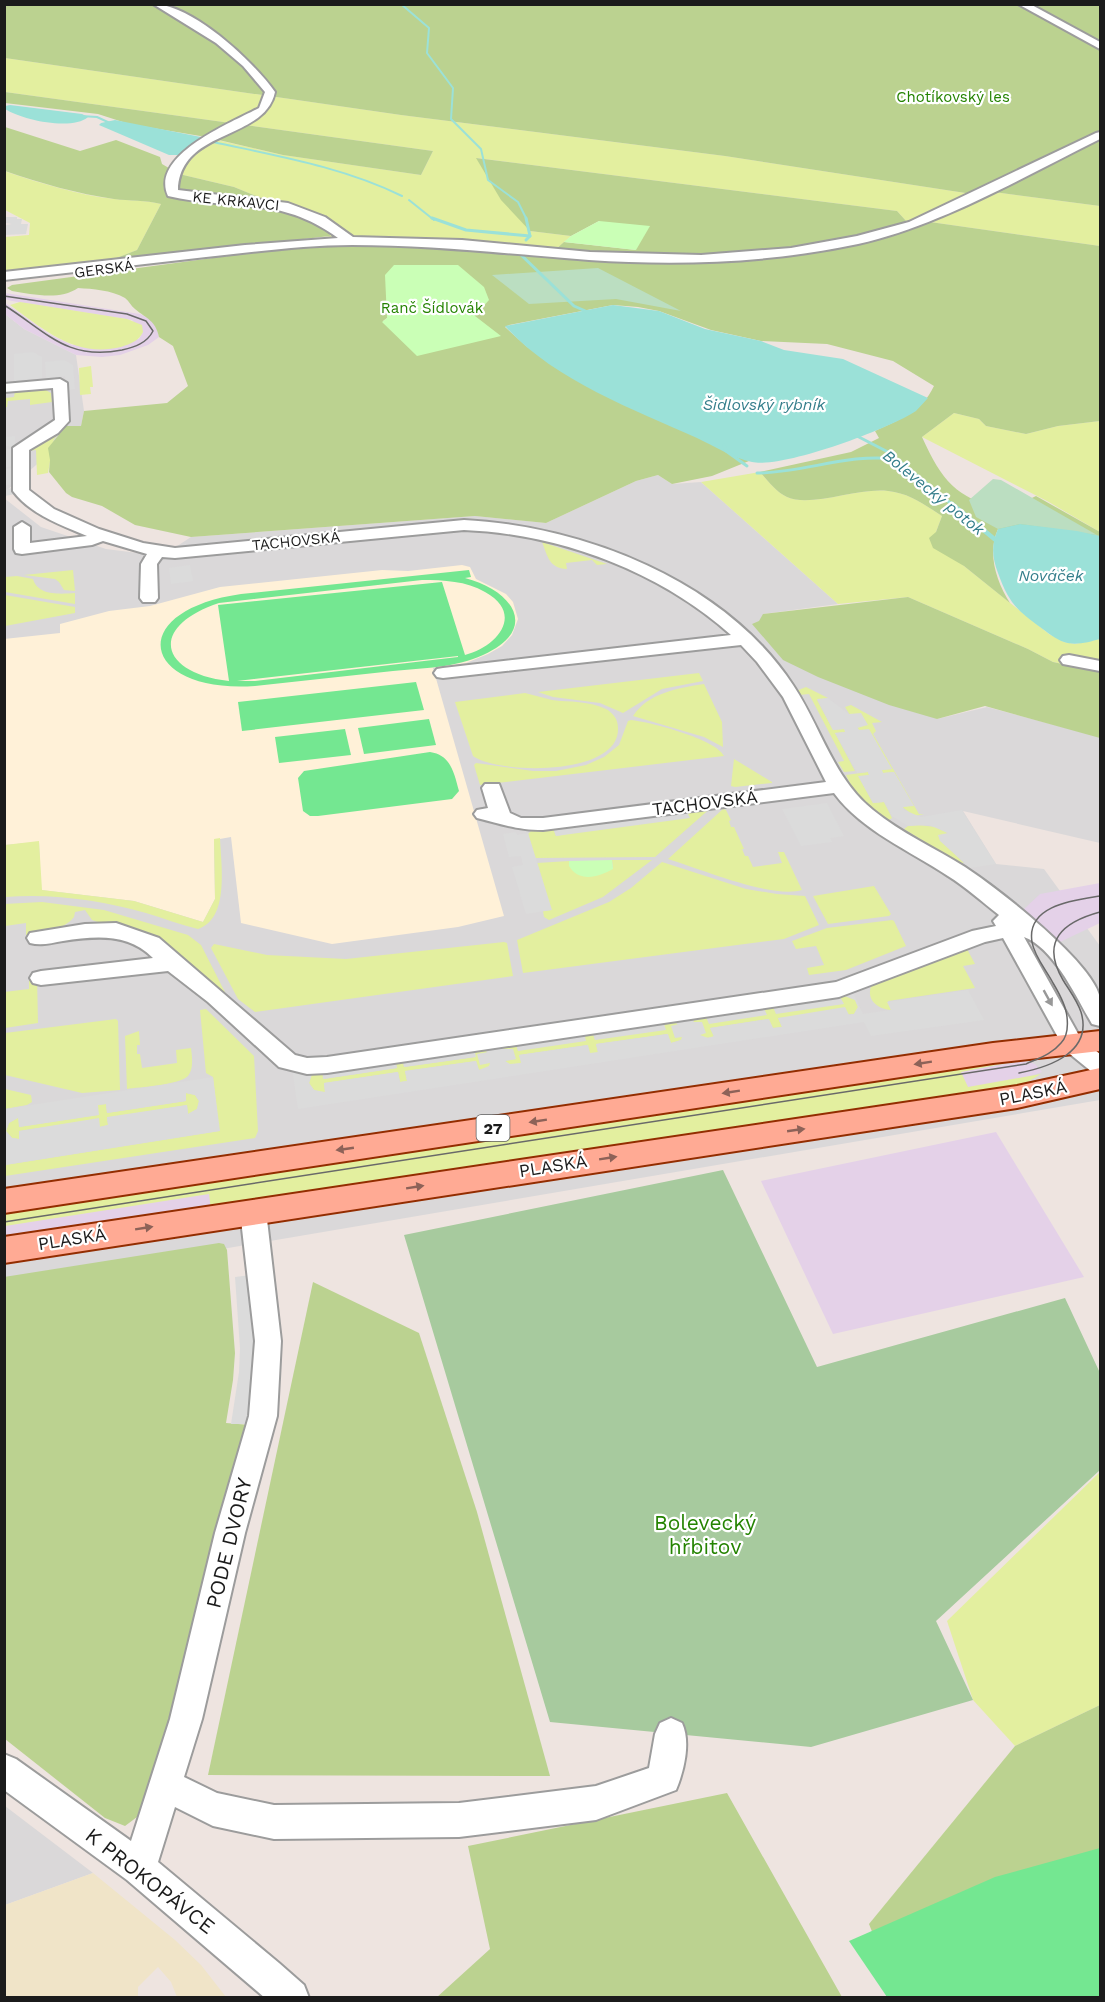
<svg xmlns="http://www.w3.org/2000/svg" width="1105" height="2002" font-family="'Work Sans',sans-serif">
  <style>
    .residential { fill: #dad8d9 }
    .industrial { fill: #e4d1e8 }
    .education { fill: #fff1d8 }
    .farmland { fill: #f0e4c8 }
    .grass { fill: #e3ef9f }
    .forest { fill: #bbd290; fill-rule: evenodd }
    .wetland { fill: #bbdec1 }
    .cemetery { fill: #a7ca9e }
    .park { fill: #caffb6 }
    .pitch { fill: #74e791; fill-rule: evenodd }
    .parking { fill: #dbdbdb; fill-rule: evenodd }
    .water { fill: #9be1d8 }
    .lines { fill: none; stroke-linecap: round; stroke-linejoin: round }
    .stream-far2 { stroke: #9be1d8; stroke-width: 2 }
    .stream-far1 { stroke: #9be1d8; stroke-width: 3 }
    .stream { stroke: #9be1d8; stroke-width: 4.5 }
    .minor-casing { stroke: #9c9c9c; stroke-width: 4 }
    .major-casing { stroke: #932d00; stroke-width: 4 }
    .minor { fill: #fff; fill-rule: evenodd }
    .major { fill: #ffaa94; fill-rule: evenodd }
    .tram { stroke: #696969; stroke-width: 1.5 }
    .oneway { fill: #989898 }
    .oneway2 { fill: #8d6258 }
    .labels { text-anchor: middle; stroke-width: 4.5; stroke-linejoin: round; paint-order: stroke }
    .far-park-label { font-size: 15px; fill: #248300; stroke: #fff }
    .far-street-label { font-size: 15px; fill: #1b1b1b; stroke: #fff }
    .far-water-label { font-size: 16px; font-style: italic; fill: #347e8b; stroke: #fff }
    .shield { fill: #fff; stroke: #5f5f5f; stroke-width: 1.5 }
    .shield-label { font-size: 16px; font-weight: bold; fill: #1b1b1b }
    .street-label { font-size: 18px; fill: #1b1b1b; stroke: #fff }
    .near-park-label { font-size: 21px; fill: #248300; stroke: #fff }
    .near-street-label { font-size: 21px; fill: #1b1b1b; stroke: #fff }
  </style>
  <rect width="100%" height="100%" fill="#eee4e0"/>
  <g class="residential">
    <path d="M5,314L24,329L76,355L84,411L81,426L5,492Z"/>
    <path d="M658,475L672,484L701,482L838,604L763,614L937,719L987,707L1100,737V843L963,811L996,864L1044,869L1100,946V1100L5,1286L4,498L41,527L106,549L162,556L191,537L475,516L546,523L636,481Z"/>
    <path d="M5,1806L93,1873L5,1905Z"/>
  </g>
  <g class="industrial">
    <path d="M5,293L140,314L152,320L156,325L159,337L148,345L120,355L102,357L76,355L24,329L5,314L4,302L49,334L72,345L139,339L143,332L132,320L12,301L5,299Z"/>
    <path d="M1100,883V923L1060,942L1024,909L1040,894Z"/>
    <path d="M1022,1060L1035,1064L1042,1072L1022,1079L5,1237V1217L1015,1063Z"/>
    <path d="M996,1132L1084,1277L833,1334L761,1181Z"/>
  </g>
  <path class="education" d="M462,565L470,567L476,579L506,594L513,602L518,619L512,635L502,646L488,654L466,663L433,668L504,916L458,927L332,944L241,923L231,837L214,840L215,899L203,922L134,901L41,890L39,842L5,845L4,639L60,633V624L109,611L150,606L220,587L382,570L408,571Z"/>
  <path class="farmland" d="M93,1873L175,1940L201,1965L226,1997H177L171,1982L158,1967L138,1987V1997H5V1905Z"/>
  <g class="grass">
    <path d="M5,58L401,115L725,156L972,194L907,222L897,211L477,158L530,231L571,236L555,250L396,237H325L330,236L328,225L234,187L179,174L186,160L217,140L283,155L421,175L433,151L5,92Z"/>
    <path d="M4,171C40,183 78,195 115,199C131,201 145,200 161,204L137,250L106,262L42,270L5,271V237L29,235L30,223L5,210Z"/>
    <path d="M994,192L1100,206V246L930,222Z"/>
    <path d="M20,302L127,319L142,325L143,332C139,341 130,344 121,347C76,358 44,330 10,305Z"/>
    <path d="M91,366L93,387H90L91,394L80,395L79,368Z"/>
    <path d="M44,389L51,393L52,402L30,405V399L8,401L7,407H5V398L14,397L15,391Z"/>
    <path d="M954,413L979,419L986,426L1026,434L1058,426L1100,421V532L1047,501L922,437Z"/>
    <path d="M64,426H66L54,439L48,473L37,475L36,450L26,451Z"/>
    <path d="M760,472C768,481 776,492 787,497C811,508 859,487 888,491C909,493 925,505 942,516L936,532L964,566L1049,634L1064,642L1075,644L1100,639V672L1053,662L1028,649L908,597L838,604L701,482Z"/>
    <path d="M542,542L607,564L597,565L592,560L566,563L567,569C549,568 548,557 542,542Z"/>
    <path d="M73,570L75,591L64,590L59,582L55,579L24,575Z"/>
    <path d="M17,576L33,579C38,596 60,594 75,593V604L5,592V577Z"/>
    <path d="M5,595L75,607V613L5,626Z"/>
    <path d="M699,673L703,681L662,689L623,713L600,703L553,697L538,692Z"/>
    <path d="M704,684L722,722L723,747L704,737L633,716C648,693 678,688 704,684Z"/>
    <path d="M806,687L828,698L817,700L833,730L844,729L846,732L835,733L855,771L844,772L838,762L844,761L809,694L799,695L796,691Z"/>
    <path d="M525,693C534,695 543,698 552,700C569,702 590,701 606,709C613,713 618,719 618,728C620,776 500,775 473,756L455,702Z"/>
    <path d="M851,705L882,722L872,723L876,731L873,734L919,814H924L915,816L902,807L913,805L894,772L883,773L881,770L892,769L859,730L845,707Z"/>
    <path d="M631,720C650,722 716,739 724,756L480,785L474,765L476,763L533,771H556L586,765L604,757L619,745L628,721Z"/>
    <path d="M734,759L772,782V783L735,787L731,786Z"/>
    <path d="M868,772L869,775L859,777L873,803L884,802L892,818L889,820C871,807 855,796 846,775Z"/>
    <path d="M713,806L655,857L535,858L528,834L532,830L553,828L556,836Z"/>
    <path d="M723,809L726,810L731,820L729,821L731,827H734L744,849H742L745,856H748L753,867L782,863L778,852H784L802,890C771,899 701,869 668,859Z"/>
    <path d="M918,825L936,827L949,834L940,840L964,863L957,862L904,829L908,826Z"/>
    <path d="M220,838C221,864 230,919 198,929C181,925 163,918 146,913C100,900 52,893 5,897V845L39,841L42,890L134,901L203,922L215,899L214,839Z"/>
    <path d="M612,860H652L603,897L549,920L544,917L543,911L551,910L537,863L569,861V866L613,869Z"/>
    <path d="M662,862L746,889L777,894L805,896L819,925L784,939L523,973L517,940L609,902L631,888Z"/>
    <path d="M874,886L891,914L889,916L828,924L813,896Z"/>
    <path d="M42,902L104,910L188,935L201,945L230,1002L104,924L92,920L85,910L75,912L74,917C63,931 42,932 26,935V923L5,926L4,904Z"/>
    <path d="M892,920L894,921L906,946L846,970L809,975L807,968L824,965L816,946L796,949L792,941L827,928Z"/>
    <path d="M504,942L507,943L513,976L255,1012L238,999L211,948L214,944L267,955L346,959Z"/>
    <path d="M966,947L975,964L963,966L975,988L888,1001L891,1010C877,1009 865,999 872,984Z"/>
    <path d="M35,975L37,977L38,1023L5,1028L4,992L29,989V976Z"/>
    <path d="M839,994L855,1000L858,1007L854,1014L778,1018L782,1027L773,1028L768,1019L710,1028L714,1037L704,1038L699,1035L696,1023H693L695,1017L763,1006L843,1004Z"/>
    <path d="M206,1009L254,1056L258,1131L255,1138L5,1176V1165L219,1131L213,1077L206,1073L200,1010Z"/>
    <path d="M116,1019L118,1021L120,1090L82,1093L5,1075V1033Z"/>
    <path d="M663,1020C677,1021 679,1023 683,1036L681,1040L671,1043L667,1034L596,1044L598,1053L590,1054L587,1045L519,1055L522,1063L510,1065L505,1061L516,1059L502,1050L503,1047L515,1041L518,1051L592,1031L595,1040Z"/>
    <path d="M139,1031L140,1045H137V1054H140L142,1068L177,1063L176,1050L191,1048C192,1056 194,1069 188,1076C180,1085 139,1087 127,1089L125,1036Z"/>
    <path d="M473,1047L485,1048L491,1063L489,1067L479,1070L476,1061L405,1071L407,1081L400,1082L398,1072L324,1083L325,1093L314,1090L309,1083L312,1074L322,1069L324,1079L397,1068L395,1059L402,1058L404,1067L475,1057Z"/>
    <path d="M1011,1060H1022L961,1072L968,1087L1041,1074L1024,1084L211,1210L209,1194L5,1226V1210Z"/>
    <path d="M5,1089L31,1095L32,1102L27,1105L5,1109Z"/>
    <path d="M186,1093L195,1095L199,1101L197,1109L188,1114L187,1105L107,1118L108,1125L99,1127V1119L19,1131V1139L12,1138L6,1131L9,1123L19,1117V1127L98,1115V1105L106,1104L107,1113L186,1101Z"/>
    <path d="M1100,1472V1705L1015,1746L973,1700L947,1621Z"/>
  </g>
  <g class="forest">
    <path d="M5,4L1100,5V131L972,194L725,156L401,115L5,58Z"/>
    <path d="M5,92L433,151L421,175L283,155L206,137L129,124L98,114L5,103Z"/>
    <path d="M5,127L80,151L116,140L160,157L162,164L179,174L234,187L328,225L330,236L106,262L137,250L161,204C145,200 130,201 114,199C78,194 40,183 5,171Z"/>
    <path d="M1100,140V206L994,192Z"/>
    <path d="M476,158L897,211L907,222C848,241 783,253 721,255C666,258 610,253 555,250L564,242L636,250L599,221L571,236L530,231L501,200Z"/>
    <path d="M930,222L1100,246V421L1058,426L1026,434L986,426L979,419L954,413L922,437C943,483 956,497 1005,511L1036,496L1100,532V536L998,529C987,553 996,581 1010,603L964,566L933,548L929,538L936,532L942,516C925,505 909,493 888,491C859,487 811,508 787,497C776,492 768,481 760,472L851,452L879,438L875,431C900,419 921,413 934,386L893,361L827,344L761,341L711,330L659,311L638,307L613,305L509,325L505,327L526,346L575,379L749,461L712,476L672,484L658,475L636,481L546,523L475,516L191,537L135,525L102,506L72,497L66,493L49,472L50,460L48,448L66,426H81L84,411L167,403L188,386L173,346L159,337C155,320 147,319 135,309C131,306 129,301 125,298C111,290 93,289 78,288C59,301 32,294 12,291L7,288L12,285L272,250L346,245H392L645,261H724L786,256L832,247L888,236ZM480,308L474,316L483,323L383,321L387,318Z"/>
    <path d="M908,597L1028,649L1053,662L1100,672V738L985,706L937,719L889,705L818,677L783,660L752,624L759,621L763,614Z"/>
    <path d="M219,1243L224,1244L227,1250L235,1353L233,1380L226,1423L250,1425L145,1811L125,1826L105,1818L5,1739L4,1277Z"/>
    <path d="M313,1282L419,1333L477,1512L550,1776L208,1775Z"/>
    <path d="M1100,1705V1923L962,1998L898,1997L869,1924L1015,1746Z"/>
    <path d="M727,1793L842,1997L436,1998L490,1949L468,1846Z"/>
  </g>
  <g class="wetland">
    <path d="M598,268L681,311L616,299L529,304L492,275Z"/>
    <path d="M993,479L1001,480L1097,535L1020,524L998,529L976,517L969,500Z"/>
  </g>
  <path class="cemetery" d="M723,1170L817,1367L1065,1298L1100,1373V1470L936,1621L973,1700L811,1747L550,1722L404,1235Z"/>
  <g class="park">
    <path d="M599,221L650,226L636,250L564,242L571,236Z"/>
    <path d="M394,265H458L484,287L489,300L475,316L501,336L417,356L382,322L387,318L385,275Z"/>
    <path d="M612,860L613,869C599,877 579,883 569,866V861Z"/>
  </g>
  <g class="pitch">
    <path d="M469,570L471,577L465,578C512,590 541,629 483,655C455,668 423,668 393,671C347,676 301,681 255,686C141,694 123,611 241,594ZM422,580C444,580 466,581 485,592C525,614 497,647 465,655L442,582L218,605L229,681C158,673 149,626 219,603ZM458,657L255,681H237L458,656Z"/>
    <path d="M416,682L424,710L242,731L238,702Z"/>
    <path d="M429,719L436,745L364,754L358,728Z"/>
    <path d="M345,729L351,755L279,763L275,737Z"/>
    <path d="M430,752C451,755 454,773 459,791L452,799L318,816H310L303,811L298,778L304,771Z"/>
    <path d="M1100,1848V1997H887L849,1941L995,1877Z"/>
  </g>
  <g class="parking">
    <path d="M5,217H17V219H22L21,224H28L26,234L5,235V225L12,224L5,223Z"/>
    <path d="M33,352L42,357V378L14,381V354Z"/>
    <path d="M64,360L73,365L75,389L66,390L65,376L46,378L45,362Z"/>
    <path d="M15,436V494L5,496V490L11,488L14,484L5,485V469L14,468V466L5,467V450L14,448L5,445V437Z"/>
    <path d="M190,565L193,581L171,584L169,568Z"/>
    <path d="M828,698L849,714L861,713L868,725L857,728L859,730L869,729L892,769L882,770L883,773L894,772L914,806L903,807L904,810L921,817L962,810L996,864L970,868L940,841L938,835L948,833L929,825L908,826L892,816L884,802L873,803L858,776L869,775L868,772L857,773L835,733L845,732L844,729L833,730L817,699Z"/>
    <path d="M827,803L844,836L830,838L832,842L801,846L782,809Z"/>
    <path d="M686,810L690,818L556,836L553,828Z"/>
    <path d="M516,832L517,835L528,833L552,910L526,914L512,867L523,865L521,856L509,857L503,834Z"/>
    <path d="M847,980L863,1014L891,1010L887,1002L968,990L984,1020L871,1036L864,1022L298,1109L291,1062ZM839,995H845L855,1000L858,1007L854,1014L849,1015L845,1007L778,1018L782,1027L773,1028L769,1019L710,1028L714,1036L708,1038L700,1035L706,1033L702,1022H693L695,1017L705,1015L709,1024L767,1015L763,1006L772,1005L776,1014L844,1004ZM663,1021H675L679,1024L671,1026L675,1038L682,1037L681,1040L671,1043L668,1034L596,1044L598,1052L590,1053L588,1045L519,1055L521,1063L510,1064L505,1061L516,1059L513,1049H502L516,1042L518,1051L586,1041L584,1032L592,1031L595,1040L666,1030ZM474,1048H485L488,1052L477,1054L480,1065L490,1063L489,1066L479,1070L476,1061L405,1071L407,1081L400,1082L398,1072L324,1083L325,1092L314,1090L309,1083L312,1074L322,1069L323,1079L397,1068L395,1059L403,1058L404,1067L476,1057Z"/>
    <path d="M213,1077L220,1131L5,1165V1109ZM186,1093L195,1095L199,1101L197,1109L188,1114L187,1105L107,1117L108,1125L100,1127L99,1118L19,1131V1139L12,1138L6,1131L9,1123L18,1118L19,1127L99,1115L98,1105L106,1104L107,1113L186,1101Z"/>
    <path d="M251,1275L256,1328L253,1396L247,1424H231L239,1372L240,1348L235,1277Z"/>
  </g>
  <g class="water">
    <path d="M10,105L82,114L88,117C72,131 22,120 5,109V106Z"/>
    <path d="M115,120L206,138L179,155H169L99,125L101,123Z"/>
    <path d="M613,305L659,311L705,329L761,341L784,350L843,359L928,398C924,402 920,407 916,411C889,429 782,469 752,462C733,458 714,446 697,438C634,410 552,379 505,326Z"/>
    <path d="M1020,524L1077,531L1100,536V639C1089,642 1075,646 1064,642C1055,639 1047,632 1040,627C1016,610 1008,601 998,573C992,557 991,545 998,529Z"/>
  </g>
  <g class="lines">
    <g class="stream-far2">
      <path d="M401,4L429,28L427,53L453,88L451,119L481,149L488,180L518,202L527,220"/>
      <path d="M81,116L97,117L112,124"/>
      <path d="M213,142C277,156 343,167 402,196"/>
      <path d="M409,200L434,220"/>
    </g>
    <g class="stream-far1">
      <path d="M432,218L466,230L530,236"/>
      <path d="M526,240L530,236L526,218"/>
      <path d="M519,253L574,306L590,313"/>
      <path d="M855,435L888,452L954,506"/>
      <path d="M724,445L726,451L747,466"/>
      <path d="M757,473C804,473 848,453 895,459"/>
    </g>
    <path class="stream" d="M952,504L998,542"/>
    <defs>
      <g id="minor">
        <path d="M153,4C192,4 253,61 275,92C265,141 180,128 178,190L288,203L325,217L353,237L462,240L590,252L701,255L791,248L857,236L909,222L1096,133L1100,132V139C1025,176 940,226 858,244C770,263 678,266 589,260C510,254 432,245 352,245C304,245 254,252 206,257C139,265 72,272 4,280V272L245,245L338,238C279,195 233,211 168,196C149,155 233,122 259,108L265,92L243,66L216,43Z"/>
        <path d="M1018,4H1030L1100,42V49Z"/>
        <path d="M60,379L67,383L69,421L58,433L29,450V490L54,509L99,529L143,543L175,548L464,520C584,526 725,581 793,685C821,727 833,778 873,810C901,833 935,848 965,867C997,888 1093,962 1100,998C1102,1007 1100,1017 1100,1026L1092,1024C1076,997 1054,948 1024,937L1081,1039L1100,1054V1074L1092,1072L1065,1050L1003,938L985,942L839,997L327,1073L307,1074L279,1067L208,1002L168,971L41,985L33,983L30,978L33,973L41,971L153,958C128,933 96,936 63,941C52,943 41,946 30,943L27,938L30,933L85,924L116,923L159,938L295,1055L307,1058L327,1057L836,982L972,931L996,926L993,921L999,915C982,902 966,887 948,876C909,850 862,831 834,793L543,830C517,830 501,824 477,818L474,814L477,810L488,808L482,788L485,784H499L510,813L521,818H543L826,782L783,697L757,662L741,645L443,678L437,677L434,673L437,669L443,668L731,635C659,571 560,534 464,530L175,558L162,557L157,564L158,598L155,602H143L140,598L141,564L147,554L103,541L92,545L22,554L16,553L14,549V527L22,522L30,527V543L87,536C61,525 30,514 13,491V448L55,420L53,388L4,392V384Z"/>
        <path d="M1069,655L1100,661V671L1063,664L1060,660L1063,656Z"/>
        <path d="M253,1201L262,1204L266,1211L281,1341L277,1416L245,1533L202,1719L184,1777L217,1793L274,1805L459,1803L596,1786L649,1768L655,1734L660,1723L671,1718L682,1723C691,1742 684,1771 676,1790L596,1820L459,1837L274,1839L213,1826L175,1807L158,1862L279,1963L304,1985L309,1998H265L127,1880L4,1790V1754L16,1759L131,1841L170,1719L215,1533L249,1416L255,1341L240,1211L244,1204Z"/>
      </g>
      <g id="major">
        <path d="M1100,1031V1051L993,1063L4,1213V1189L993,1043Z"/>
        <path d="M1100,1068V1089L1017,1108L4,1263V1237L1017,1086Z"/>
      </g>
    </defs>
    <use href="#minor" class="minor-casing"/>
    <use href="#major" class="major-casing"/>
    <use href="#minor" class="minor"/>
    <use href="#major" class="major"/>
    <g class="tram">
      <path d="M4,296L127,314L146,321L153,331C147,343 135,347 122,350C67,361 47,332 4,305"/>
      <path d="M1019,1073C1050,1067 1093,1052 1081,1012C1077,1000 1069,990 1063,980C1040,941 1063,922 1100,912"/>
      <path d="M4,1222L1026,1064C1039,1058 1052,1054 1061,1043C1068,1036 1068,1026 1067,1017C1066,1005 1059,993 1053,983C1047,971 1034,956 1032,942C1026,905 1075,900 1100,896"/>
    </g>
  </g>
  <defs><path id="oneway-solid" d="M-6-.8H1V-3.2L6.5 0L1 3.2V.8H-6Z" transform="scale(1.5)"/></defs>
  <use class="oneway" href="#oneway-solid" transform="translate(1048 998) rotate(61)"/>
  <g class="oneway2">
    <use href="#oneway-solid" transform="translate(923 1063) rotate(171)"/>
    <use href="#oneway-solid" transform="translate(731 1092) rotate(171)"/>
    <use href="#oneway-solid" transform="translate(538 1121) rotate(171)"/>
    <use href="#oneway-solid" transform="translate(796 1130) rotate(-8)"/>
    <use href="#oneway-solid" transform="translate(345 1149) rotate(172)"/>
    <use href="#oneway-solid" transform="translate(608 1158) rotate(-9)"/>
    <use href="#oneway-solid" transform="translate(415 1187) rotate(-9)"/>
    <use href="#oneway-solid" transform="translate(144 1228) rotate(-9)"/>
  </g>
  <g class="labels">
    <g class="far-park-label">
      <text x="953" y="102">Chotíkovský les</text>
      <text x="432" y="313">Ranč Šídlovák</text>
    </g>
    <g class="far-street-label">
      <text transform="translate(236 201) rotate(6)" y="5">KE KRKAVCI</text>
      <text transform="translate(104 269) rotate(-8)" y="5">GERSKÁ</text>
      <text transform="translate(296 541) rotate(-6)" y="5">TACHOVSKÁ</text>
    </g>
    <g class="far-water-label">
      <text x="764" y="410">Šidlovský rybník</text>
      <text transform="translate(934 492) rotate(39)" y="6">Bolevecký potok</text>
      <text x="1051" y="581">Nováček</text>
    </g>
    <rect class="shield" x="476.5" y="1115" width="33" height="26" rx="4.5"/>
    <g class="shield-label">
      <text x="493" y="1134">27</text>
    </g>
    <g class="street-label">
      <text transform="translate(705 803) rotate(-7)" y="6">TACHOVSKÁ</text>
      <text transform="translate(1033 1093) rotate(-11)" y="6">PLASKÁ</text>
      <text transform="translate(553 1166) rotate(-9)" y="6">PLASKÁ</text>
      <text transform="translate(72 1239) rotate(-9)" y="6">PLASKÁ</text>
    </g>
    <g class="near-park-label">
      <text x="705" y="1530">Bolevecký<tspan x="705" dy="24">hřbitov</tspan></text>
    </g>
    <g class="near-street-label">
      <text transform="translate(229 1543) rotate(-76)" y="7">PODE DVORY</text>
      <text transform="translate(150 1881) rotate(38)" y="7">K PROKOPÁVCE</text>
    </g>
  </g>
  <rect width="1105" height="2002" fill="none" stroke="#1b1b1b" stroke-width="12"/>
</svg>
